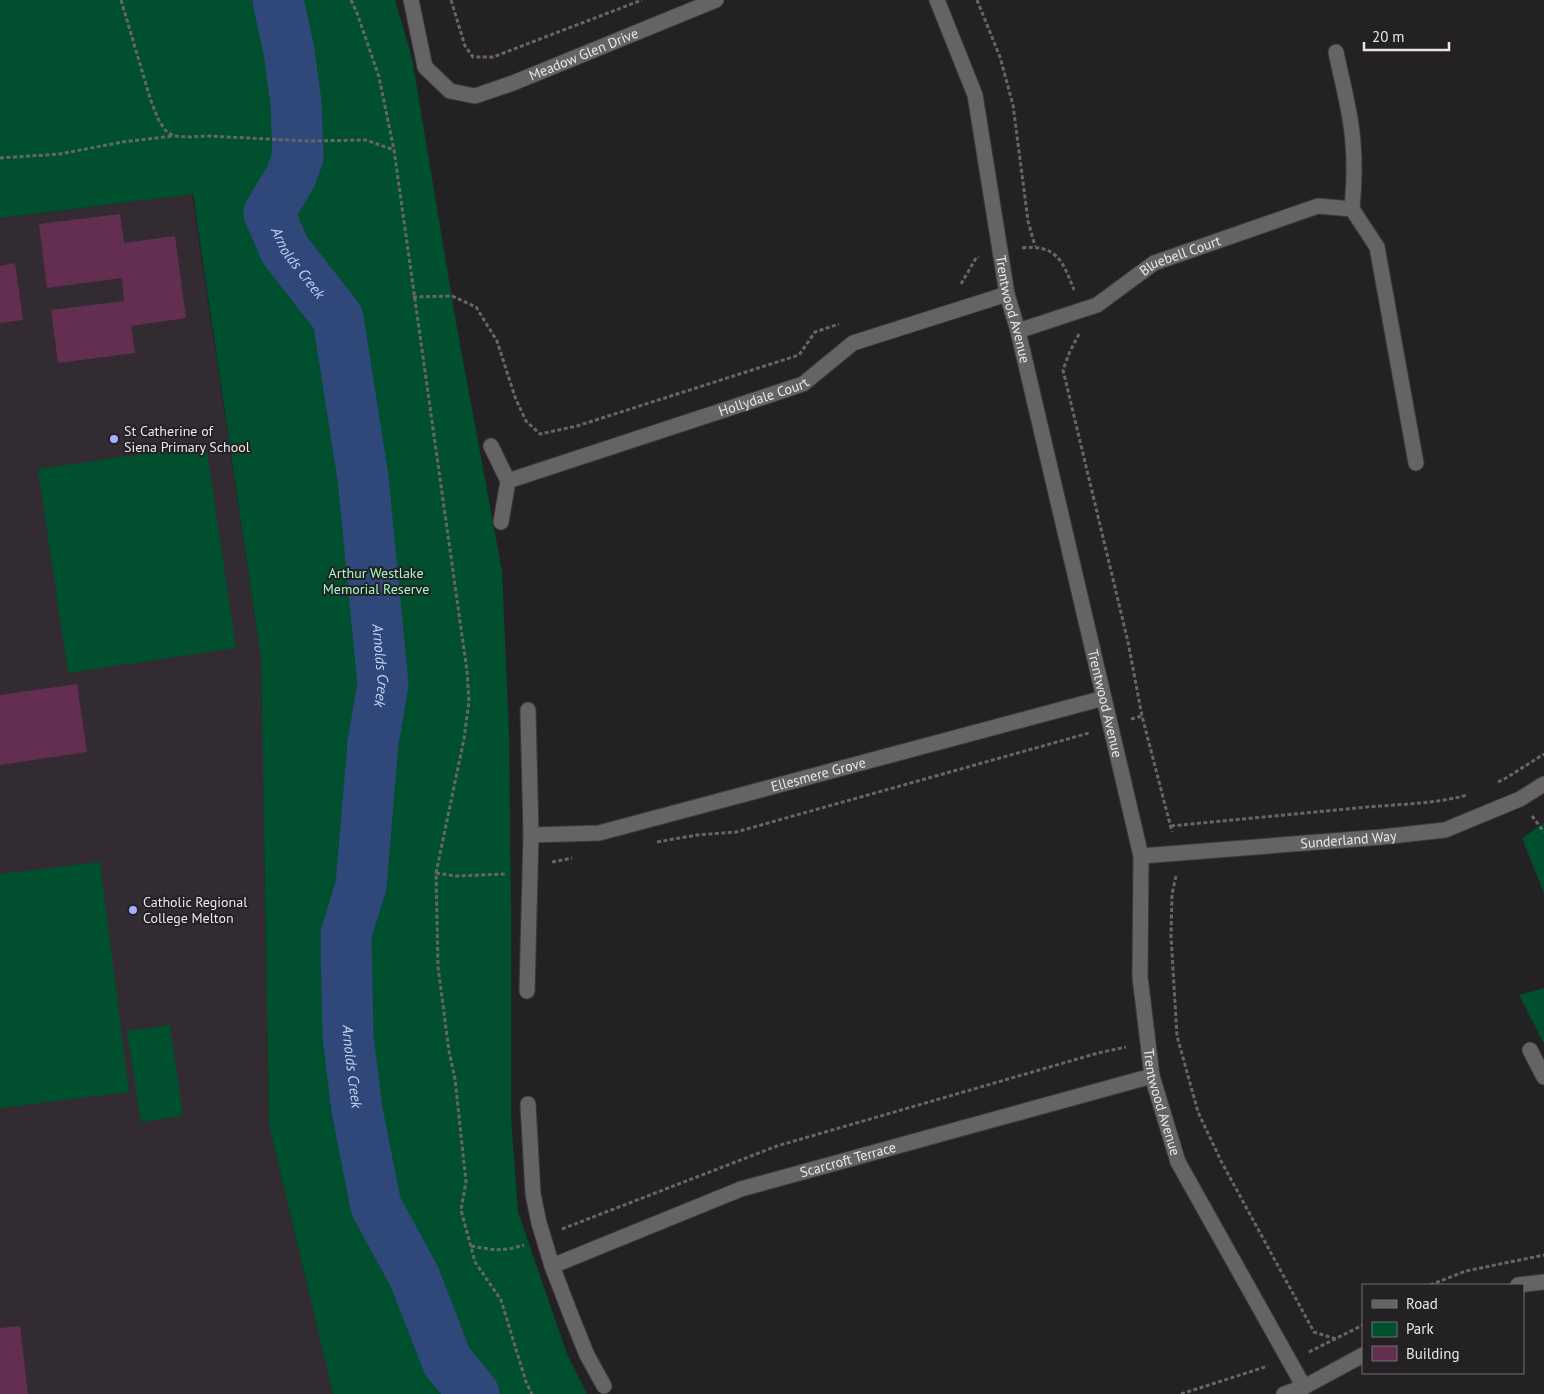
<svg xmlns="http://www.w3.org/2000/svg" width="1544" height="1394" font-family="'PT Sans',sans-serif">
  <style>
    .built { fill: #322b32 }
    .green { fill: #004f2e }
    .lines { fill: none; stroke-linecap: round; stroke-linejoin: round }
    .river { stroke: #2f4779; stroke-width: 51 }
    .building { fill: #642e50 }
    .minor-casing { stroke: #3d3b3d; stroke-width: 17 }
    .path { stroke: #686568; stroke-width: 3; stroke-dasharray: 4 2.5; stroke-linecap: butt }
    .minor { stroke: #666366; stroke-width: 15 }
    .poi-dot { fill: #a4b1fc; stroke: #242124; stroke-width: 2 }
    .labels { text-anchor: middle; stroke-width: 4; stroke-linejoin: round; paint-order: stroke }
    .street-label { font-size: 14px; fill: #e9e7e9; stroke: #242124 }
    .poi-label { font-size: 14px; fill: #e9e7e9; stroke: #242124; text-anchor: start }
    .park-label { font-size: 14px; fill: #9cfcc4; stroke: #242124 }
    .water-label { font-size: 15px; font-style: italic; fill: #c4d4f4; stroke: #242124 }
  </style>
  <rect width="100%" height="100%" fill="#242124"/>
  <path class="built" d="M192,194L261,659L269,1125L333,1394H0V218Z"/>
  <g class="green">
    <path d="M0,0H395L412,58L457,328L502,571L509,732L511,906V1118L518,1212L567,1354L587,1394H333L269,1125L261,659L193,194L0,218Z"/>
    <path d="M206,445L236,648L68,673L38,469Z"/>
    <path d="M1544,823V893L1522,838Z"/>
    <path d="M100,862L129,1092L0,1108V874Z"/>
    <path d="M1544,988V1044L1519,995Z"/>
    <path d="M170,1025L183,1116L141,1122L127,1031Z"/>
  </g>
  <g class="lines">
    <path class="river" id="s1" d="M278,0L289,51L296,103L298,157L291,176L269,213L285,250L338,318L363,478L383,684L373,743L361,886L346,934L348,1037L357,1110L376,1206L415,1278L447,1361L474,1394"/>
  </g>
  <g class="building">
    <path d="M120,214L124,243L175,236L186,318L131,326L135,353L58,363L51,310L124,301L122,278L47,288L39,224Z"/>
    <path d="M15,263L23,320L0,323V266Z"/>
    <path d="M77,684L87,752L0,765V695Z"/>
    <path d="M20,1326L28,1394H0V1328Z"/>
  </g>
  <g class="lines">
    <defs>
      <g id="minor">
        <path id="s2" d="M411,0L425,67L450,91L475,96L513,83L716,0"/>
        <path id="s3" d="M937,0L975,95L1007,294L1018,331L1141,856L1140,977L1152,1076L1178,1162L1304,1387"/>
        <path d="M1336,52C1342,82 1351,112 1353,143C1355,165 1354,187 1352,209"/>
        <path id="s4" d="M1018,331L1097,305L1154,263L1318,206L1352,209L1377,247L1416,463"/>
        <path d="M491,446L508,481L501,522"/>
        <path id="s5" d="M508,481L803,384L853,343L1007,294"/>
        <path id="s6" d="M531,835L599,833L1104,698"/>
        <path id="s7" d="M1141,856L1382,837L1445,830L1520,799L1544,784"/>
        <path d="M527,991L531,835L528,710"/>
        <path d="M1530,1050L1544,1077"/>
        <path d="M528,1104L533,1194L539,1223L552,1266L572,1318L587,1355L604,1386"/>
        <path id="s8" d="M552,1266L741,1189L1152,1076"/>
        <path d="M1518,1285L1544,1282"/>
        <path d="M1284,1394L1304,1387L1363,1355"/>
      </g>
    </defs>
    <use href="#minor" class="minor-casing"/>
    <g class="path">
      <path d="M121,0L150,98L158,119L165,130L173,136L190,137L207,136L309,141L366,140L394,150"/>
      <path d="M351,0L357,13L379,77L394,150L467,671L469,701L464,739L436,873L438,967L449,1051L455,1079L466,1182L461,1210L475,1262L501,1300L526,1382L532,1394"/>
      <path d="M451,0L465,46L473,57H493L642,0"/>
      <path d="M977,0L1000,57L1013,105L1028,221L1035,246"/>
      <path d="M0,158L60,154L122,142L173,136"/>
      <path d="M1022,248C1057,244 1063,262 1074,290"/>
      <path d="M961,284L976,258L979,257"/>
      <path d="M413,297L452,296L476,307L497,341L515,397L526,421L540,434L577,426L799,355L815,332L839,324"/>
      <path d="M1079,334L1070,351L1063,370L1128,642L1142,716L1172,832"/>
      <path d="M1131,719L1142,716"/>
      <path d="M1498,782L1506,778L1544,754"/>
      <path d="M1532,816L1544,832"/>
      <path d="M1171,826C1233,820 1295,814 1357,808C1394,804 1431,805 1467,795"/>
      <path d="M657,842L697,835L736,832L1089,733"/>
      <path d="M552,862L572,858"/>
      <path d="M436,873L456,876L507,874"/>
      <path d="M1176,876L1172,894L1171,936L1177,1036L1198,1112L1221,1161L1314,1332L1336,1339"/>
      <path d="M562,1229L777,1146L1098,1053L1126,1047"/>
      <path d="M471,1246C493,1250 502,1252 524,1245"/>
      <path d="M1430,1285L1466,1271L1544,1255"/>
      <path d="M1309,1352L1363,1325"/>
      <path d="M1181,1394L1268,1366"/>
    </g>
    <use href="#minor" class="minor"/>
  </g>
  <g class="poi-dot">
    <circle cx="114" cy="439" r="5"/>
    <circle cx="133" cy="910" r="5"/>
  </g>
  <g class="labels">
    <g class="street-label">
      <text dy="5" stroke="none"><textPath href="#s2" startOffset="245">Meadow Glen Drive</textPath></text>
      <text dy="5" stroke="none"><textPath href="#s4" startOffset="181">Bluebell Court</textPath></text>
      <text dy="5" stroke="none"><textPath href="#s3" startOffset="320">Trentwood Avenue</textPath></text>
      <text dy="5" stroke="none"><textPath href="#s5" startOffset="269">Hollydale Court</textPath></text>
      <text dy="5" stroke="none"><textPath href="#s3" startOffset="725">Trentwood Avenue</textPath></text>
      <text dy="5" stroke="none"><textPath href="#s6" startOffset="295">Ellesmere Grove</textPath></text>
      <text dy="5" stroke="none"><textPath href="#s7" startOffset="208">Sunderland Way</textPath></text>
      <text dy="5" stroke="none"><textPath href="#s3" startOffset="1130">Trentwood Avenue</textPath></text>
      <text dy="5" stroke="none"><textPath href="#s8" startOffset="315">Scarcroft Terrace</textPath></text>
    </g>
    <g class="poi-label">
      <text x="124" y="436">St Catherine of<tspan x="124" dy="16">Siena Primary School</tspan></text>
      <text x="143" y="907">Catholic Regional<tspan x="143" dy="16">College Melton</tspan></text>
    </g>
    <g class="park-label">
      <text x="376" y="578">Arthur Westlake<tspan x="376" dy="16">Memorial Reserve</tspan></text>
    </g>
    <g class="water-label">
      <text dy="5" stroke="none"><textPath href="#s1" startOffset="280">Arnolds Creek</textPath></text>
      <text dy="5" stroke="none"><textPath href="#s1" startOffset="699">Arnolds Creek</textPath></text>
      <text dy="5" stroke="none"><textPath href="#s1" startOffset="1104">Arnolds Creek</textPath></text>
    </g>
  </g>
  <rect x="1362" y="1284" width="162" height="90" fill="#242124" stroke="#737073"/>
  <rect x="1372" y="1300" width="25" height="8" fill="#666366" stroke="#737073"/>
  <text x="1406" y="1309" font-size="15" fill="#e9e7e9">Road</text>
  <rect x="1372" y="1322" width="25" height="15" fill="#004f2e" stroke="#737073"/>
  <text x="1406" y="1334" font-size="15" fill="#e9e7e9">Park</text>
  <rect x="1372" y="1346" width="25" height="15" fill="#642e50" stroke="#737073"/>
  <text x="1406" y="1359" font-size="15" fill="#e9e7e9">Building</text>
  <path d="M1364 42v8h85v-8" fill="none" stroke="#e9e7e9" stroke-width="2.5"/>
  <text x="1372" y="42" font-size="15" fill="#e9e7e9" stroke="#242124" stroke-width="4" paint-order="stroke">20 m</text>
</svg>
